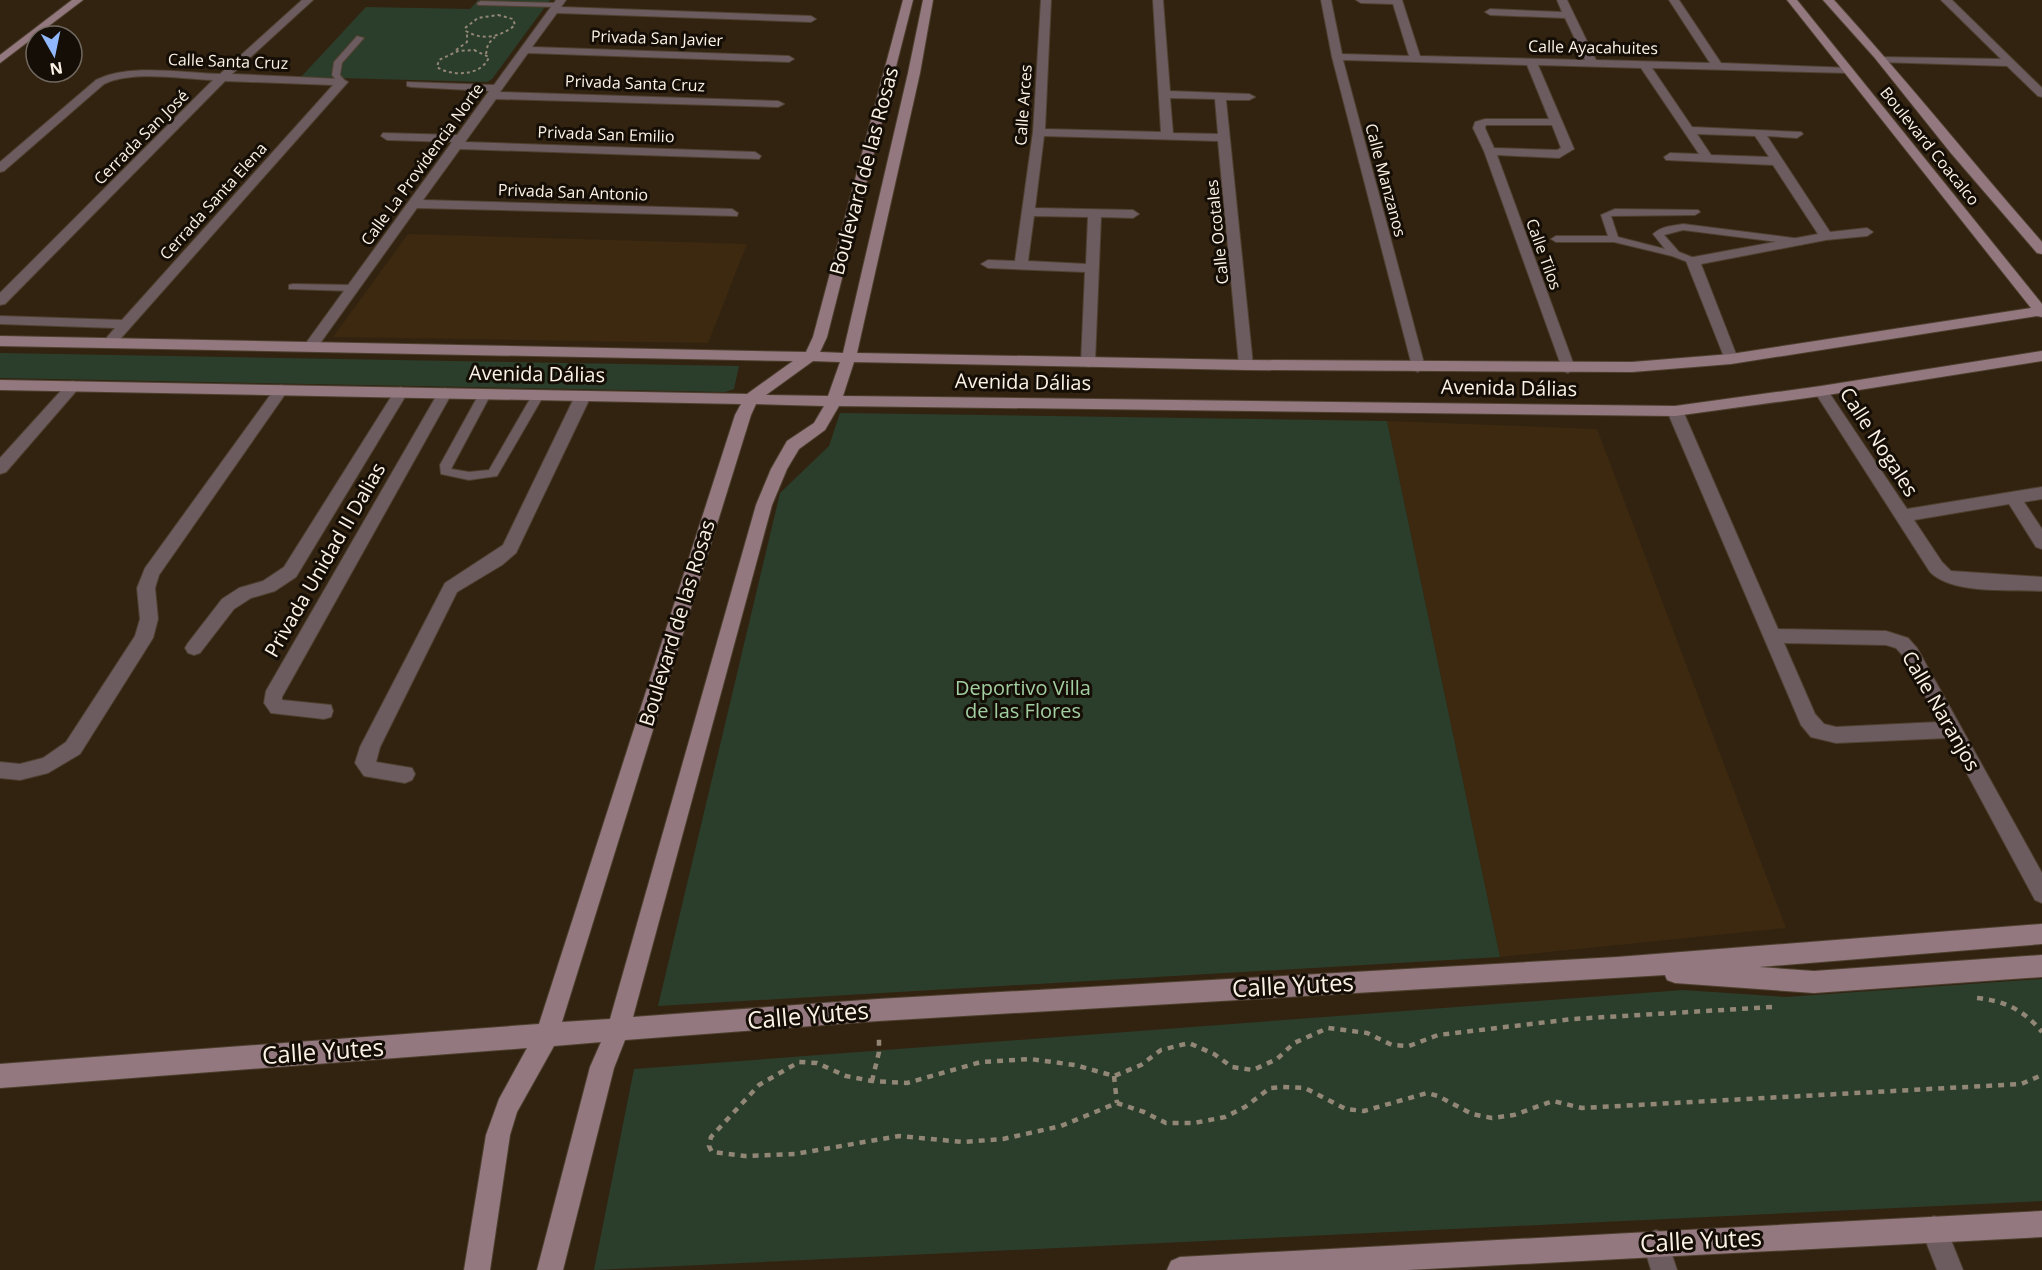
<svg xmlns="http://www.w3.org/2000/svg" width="2042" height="1270" font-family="'Open Sans',sans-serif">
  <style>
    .built { fill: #3d2910 }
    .green { fill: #2b3e2b }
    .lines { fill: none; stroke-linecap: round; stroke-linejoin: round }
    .lane-casing { stroke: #4e402f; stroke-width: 2 }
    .street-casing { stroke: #4e402f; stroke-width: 2 }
    .secondary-casing { stroke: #4e402f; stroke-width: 2 }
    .path-far1 { stroke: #928676; stroke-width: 2; stroke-dasharray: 3 3; stroke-linecap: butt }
    .path { stroke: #928676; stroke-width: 4.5; stroke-dasharray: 6 6; stroke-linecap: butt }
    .lane { fill: #6c5b5f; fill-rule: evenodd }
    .street { fill: #6c5b5f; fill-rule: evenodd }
    .secondary { fill: #93797f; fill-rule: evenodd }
    .labels { text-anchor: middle; stroke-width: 6; stroke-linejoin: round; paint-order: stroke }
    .far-street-label { font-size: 16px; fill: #fcf2e6; stroke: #150e06 }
    .street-label { font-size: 20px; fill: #fcf2e6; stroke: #150e06 }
    .park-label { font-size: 20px; fill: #a1cfa1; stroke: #150e06 }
    .near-street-label { font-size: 24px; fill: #fcf2e6; stroke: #150e06 }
  </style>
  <rect width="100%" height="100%" fill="#322311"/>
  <g class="built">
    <path d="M408,234L747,244L708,343L333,337Z"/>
    <path d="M1387,421L1597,429L1786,928L1500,957Z"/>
  </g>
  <g class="green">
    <path d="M478,0H550L492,79L487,82L301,77L366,7L470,9Z"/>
    <path d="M0,353L739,366L734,389L725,392L0,378Z"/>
    <path d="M840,413L1387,421L1500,957L658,1006L780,493L829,446Z"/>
    <path d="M2042,979V1201L594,1270L634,1069L1683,990L1786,997Z"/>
  </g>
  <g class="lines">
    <defs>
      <g id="lane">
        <path d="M481,1L557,3L561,5L557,7L478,5L477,3Z"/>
        <path d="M357,36L364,38L342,63L340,75L346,82L339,84L332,75L334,62Z"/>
        <path d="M1615,209L1698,210L1700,212L1695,215L1611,216L1618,237L1665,249L1653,234C1662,226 1672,226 1683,224L1801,239L1806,242L1801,245L1683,230L1664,235L1679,252L1697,259V263L1693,264L1672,256L1614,242H1556L1551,239L1556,236H1608L1601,215Z"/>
        <path d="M293,284L352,285L357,288L352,291L289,289V285Z"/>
        <path d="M485,390L491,394L451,469L469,472L489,470L534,392L538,391L544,395L497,476L469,480L441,474L440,465L479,394Z"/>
      </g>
      <g id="street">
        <path d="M302,0H313L232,74L342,79L348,82L114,346L109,348L102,343L115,328L0,324V316L122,320L333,85L225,81L5,304L0,305V293L213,80C182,79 132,70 104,84L4,171L0,172V162L96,80C129,63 183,73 220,74Z"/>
        <path d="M556,0H566L561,7L811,16L816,19L811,22L557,13L532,47L789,56L794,59L789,62L528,53L500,92L778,101L784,104L778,107L496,99L465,142L755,152L761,156L759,159L460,149L423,200L732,209L738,213L737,216L417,208L316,349H306L304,346L306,343L452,142L387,140L381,136L383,133L457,135L489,91L411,87L407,86V82L494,85Z"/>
        <path d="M1041,0H1051L1045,129L1161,132L1153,0H1163L1170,91L1249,94L1255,97L1249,100H1226L1253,365L1251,368L1246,370L1239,365L1218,141L1044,136L1035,208L1133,210L1139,214L1133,218L1101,217L1095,362L1093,365L1088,367L1081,362L1085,272L988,268L981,264L988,260L1015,261L1033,132ZM1170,98L1215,99L1218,134L1173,133ZM1034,216L1088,217L1086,264L1028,261Z"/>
        <path d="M1321,0H1331L1342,54L1409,56L1393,4L1361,3L1356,0H1402L1420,56L1585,60L1565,18L1490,15L1485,12L1490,9L1562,12L1557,0H1567L1596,60L1710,63L1669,0H1679L1721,63L1852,68V72L1848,73L1652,68L1692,127L1801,132L1803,134L1797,138L1767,136L1830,232L1867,228L1873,232L1867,236L1826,240L1701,264L1738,359L1731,364L1726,362L1686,261L1688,258L1818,234L1773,165L1666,160L1664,157L1670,153L1699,154L1641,68L1538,65L1574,149L1559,158L1497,155L1575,368L1568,373L1563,371L1484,151L1473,128L1475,122L1485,119H1549L1527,65L1343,60L1425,367L1418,372L1413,370L1332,57ZM1552,125L1561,148L1557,150L1494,148L1485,128L1486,125ZM1697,134L1755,136L1769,157L1711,155Z"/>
        <path d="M1941,0H1952L2042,88V97L2038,96L2007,66L1878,62V58L1882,57L2001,59Z"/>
        <path d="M73,381L80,386L78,389L6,472L0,474V458L68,383Z"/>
        <path d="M281,385L286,387L288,390L286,393L159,575L155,588L158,619L153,638L80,754L48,773L20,780L0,778V762L20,764L43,758L66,742L135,636L140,619L137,588L145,568L276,387Z"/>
        <path d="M1821,386L1826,388L1907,509L2042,487V499L2024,502L2042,529V549L2036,547L2009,504L1914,520L1942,562L1951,571L2042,577V591C2010,589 1953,595 1930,572L1814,391Z"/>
        <path d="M401,387L408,392L296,577L275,591L251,598L234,609L200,653L194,655L188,653L185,648L188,643L222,599L239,588L263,581L284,567L396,389Z"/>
        <path d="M445,388L452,393L282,697V700L331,705L333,711L331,717L324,719L271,713L264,703L266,691L438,393Z"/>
        <path d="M583,391L591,396L516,553L502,565L457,592L380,747L376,762L412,768L415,774L412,780L405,783L364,776L355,763L360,747L445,583L503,545L575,396Z"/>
        <path d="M1675,406L1683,411L1778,629L1886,631L1908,638L1917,648L2042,873V903L2035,900L1948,738L1836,743L1811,737L1801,725L1667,411ZM1784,643L1886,645L1896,648L1905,658L1939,722L1836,727L1824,724L1815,714Z"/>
        <path d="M1934,1216L1943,1220L1963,1270H1937L1921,1229L1925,1220Z"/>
        <path d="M1656,1230L1665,1234L1677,1270H1651L1643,1243L1647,1234Z"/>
      </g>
      <g id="secondary">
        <path d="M72,0H83L0,63V55Z"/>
        <path d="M903,0H913L827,337L820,352L843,353L908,73L923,0H933L920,73L857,353L1246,360L1632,362L1731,354L2031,308L1787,0H1797L2042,304V317L2037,316L1731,364L1632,372L1246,370L854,362L843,396L1675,406L1821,386L2042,351V361L1821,396L1675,416L839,406L825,430L799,449L787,469L772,505L633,1017L878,999L1617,957L2042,924V944L1759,967L1814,971L2042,955V977L1814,993L1675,983L1667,980L1665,975L878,1021L625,1040L614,1068L563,1270H537L590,1067L601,1042L554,1046L517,1112L510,1135L490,1270H464L486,1135L499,1099L527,1048L0,1088V1064L539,1024L735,415L741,404L0,390V380L747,394L793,361L0,346V336L806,352L813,337ZM813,361L840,362L828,396L766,395ZM756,404L824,406L814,423L787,441L771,469L756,505L610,1019L562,1022L751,415Z"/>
        <path d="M1823,0H1834C1905,78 1972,162 2042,242V254L2037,253L1950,152L1874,57Z"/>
        <path d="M2042,1211V1237L1407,1270H1167L1171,1261L1180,1257Z"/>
      </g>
    </defs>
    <use href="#lane" class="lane-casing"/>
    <use href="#street" class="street-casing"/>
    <use href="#secondary" class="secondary-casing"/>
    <g class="path-far1">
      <path d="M498,15L513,19L515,25C501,37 482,41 466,31L465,28L478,18Z"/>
      <path d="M456,50L467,42V34"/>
      <path d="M474,50L489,57C482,76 452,77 437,67L439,60L458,51Z"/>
      <path d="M486,54L488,44L495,37"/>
    </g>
    <g class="path">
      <path d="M1977,998C2005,1001 2024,1010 2042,1032"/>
      <path d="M1772,1007L1573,1019L1438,1035L1409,1046L1392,1045L1367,1033L1328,1028L1294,1043L1277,1059L1253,1070L1232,1067L1214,1054L1189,1043L1161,1050L1141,1065L1114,1076L1075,1065L1030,1059L981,1062L907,1083L872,1081L846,1076L817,1063L799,1062L759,1085L711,1137L709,1146L712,1152L745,1156L795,1154L899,1136L963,1142L1003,1139L1061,1126L1117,1103L1144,1112L1166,1123H1194L1225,1117L1245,1107L1270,1088L1283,1087L1305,1088L1346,1109L1364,1111L1427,1093L1438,1096L1472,1114L1492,1118L1514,1115L1553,1101L1582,1108L2021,1084L2042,1075"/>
      <path d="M1114,1076L1117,1103"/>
      <path d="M872,1081L879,1052V1035"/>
    </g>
    <use href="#lane" class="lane"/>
    <use href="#street" class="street"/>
    <use href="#secondary" class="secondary"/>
  </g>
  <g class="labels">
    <g class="far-street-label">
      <text transform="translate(657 38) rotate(2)" y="6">Privada San Javier</text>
      <text transform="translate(1593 47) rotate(1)" y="6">Calle Ayacahuites</text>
      <text transform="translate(228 61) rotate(2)" y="6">Calle Santa Cruz</text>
      <text transform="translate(635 83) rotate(2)" y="6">Privada Santa Cruz</text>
      <text transform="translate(1023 105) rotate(-86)" y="6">Calle Arces</text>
      <text transform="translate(606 134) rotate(2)" y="6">Privada San Emilio</text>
      <text transform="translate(141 137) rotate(-45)" y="6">Cerrada San José</text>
      <text transform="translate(1930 146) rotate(51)" y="6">Boulevard Coacalco</text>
      <text transform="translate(422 164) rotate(-54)" y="6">Calle La Providencia Norte</text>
      <text transform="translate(1386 180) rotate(75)" y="6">Calle Manzanos</text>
      <text transform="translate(573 192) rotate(2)" y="6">Privada San Antonio</text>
      <text transform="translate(213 201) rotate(-48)" y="6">Cerrada Santa Elena</text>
      <text transform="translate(1217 232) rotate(-96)" y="6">Calle Ocotales</text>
      <text transform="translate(1544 254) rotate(70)" y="6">Calle Tilos</text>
    </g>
    <g class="street-label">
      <text transform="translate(864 171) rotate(-75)" y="7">Boulevard de las Rosas</text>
      <text transform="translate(537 374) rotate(1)" y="7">Avenida Dálias</text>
      <text transform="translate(1023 382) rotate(1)" y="7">Avenida Dálias</text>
      <text transform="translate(1509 388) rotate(1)" y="7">Avenida Dálias</text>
      <text transform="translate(1879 442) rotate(57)" y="7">Calle Nogales</text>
      <text transform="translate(325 560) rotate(-60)" y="7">Privada Unidad II Dalias</text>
      <text transform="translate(677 623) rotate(-73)" y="7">Boulevard de las Rosas</text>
      <text transform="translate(1941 711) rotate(60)" y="7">Calle Naranjos</text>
    </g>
    <g class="park-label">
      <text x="1023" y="695">Deportivo Villa<tspan x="1023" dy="23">de las Flores</tspan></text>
    </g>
    <g class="near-street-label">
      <text transform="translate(1293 986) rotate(-3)" y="8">Calle Yutes</text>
      <text transform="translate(808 1016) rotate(-5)" y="8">Calle Yutes</text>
      <text transform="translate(323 1052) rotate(-4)" y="8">Calle Yutes</text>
      <text transform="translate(1701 1241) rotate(-3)" y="8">Calle Yutes</text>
    </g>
  </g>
  <g transform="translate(54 54) rotate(171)"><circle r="28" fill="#150e06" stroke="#716960" stroke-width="1.5"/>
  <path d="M0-4.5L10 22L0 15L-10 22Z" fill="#91b8fd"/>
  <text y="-9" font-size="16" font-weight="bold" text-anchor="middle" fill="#fcf2e6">N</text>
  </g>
</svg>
